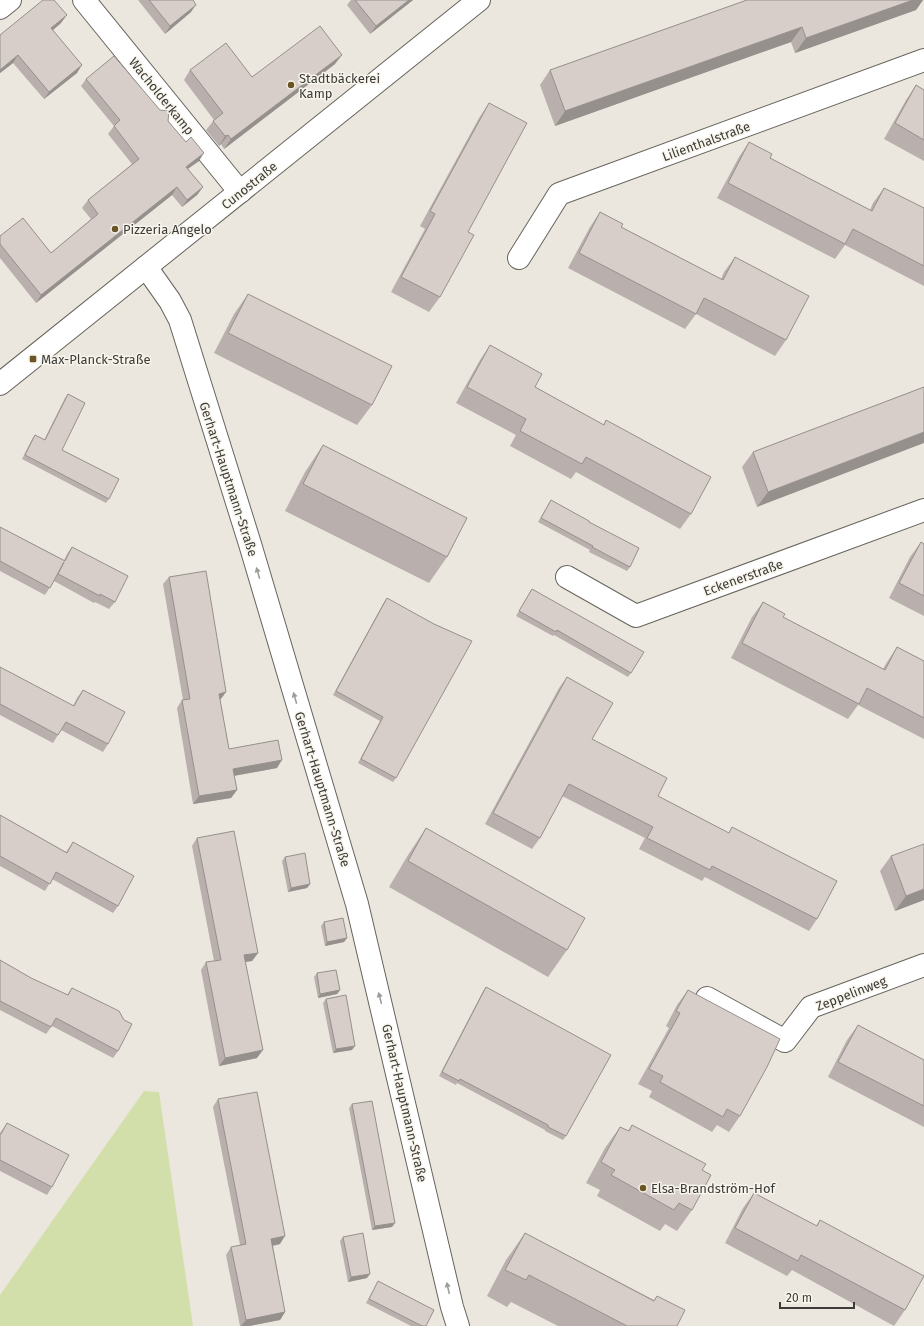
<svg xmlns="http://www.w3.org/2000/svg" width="924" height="1326" font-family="'Fira Sans',sans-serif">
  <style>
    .green { fill: #d3dfab }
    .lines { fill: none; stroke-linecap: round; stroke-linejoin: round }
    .minor-casing { stroke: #67645c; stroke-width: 24 }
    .minor { stroke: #fff; stroke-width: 22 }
    .wall { fill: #b9b0ad }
    .shaded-wall { fill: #96908d }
    .building { fill: #d7cdc9; stroke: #96908d }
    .oneway { fill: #9e9d9c }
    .poi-dot { fill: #6a5524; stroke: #f8f5ec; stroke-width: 1.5 }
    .labels { text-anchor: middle; stroke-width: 3; stroke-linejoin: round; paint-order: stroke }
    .poi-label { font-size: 13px; fill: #3c3b38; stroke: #f8f5ec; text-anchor: start }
    .street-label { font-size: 13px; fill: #3c3b38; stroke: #f8f5ec }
  </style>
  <rect width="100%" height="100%" fill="#ebe7de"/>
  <path class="green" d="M144,1091L159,1092L193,1326H0V1295Z"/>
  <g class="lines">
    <defs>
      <g id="minor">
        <path d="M84,0L240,192"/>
        <path d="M0,8L10,0"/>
        <path d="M519,258L559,194L924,60"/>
        <path d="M146,267L170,301L180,320L250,544L357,904L452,1307L458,1326"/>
        <path d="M0,384L479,0"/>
        <path d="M567,577L636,616L924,510"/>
        <path d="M707,998L785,1041L811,1007L924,965"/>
      </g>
    </defs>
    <use href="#minor" class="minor-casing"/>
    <use href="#minor" class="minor"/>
  </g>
  <g class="wall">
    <path d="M138,0H193L191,12L165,34Z"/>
    <path d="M351,0H413L370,34L347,5Z"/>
    <path d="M747,0H923L916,10L795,53L791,42L555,126L540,85L550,70Z"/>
    <path d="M61,23L53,30L77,73L44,99L13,63L0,73V35Z"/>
    <path d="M335,64L224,149L221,144L219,146L206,130L214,120L184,80L190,70L252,77Z"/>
    <path d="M86,79L168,121L199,161L188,169L203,187L197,195L182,207L172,195L36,303L0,258V236L51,253L91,219L82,208L88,200L132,164L108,134L114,126L81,86Z"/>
    <path d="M916,85L924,90V161L884,139L906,100Z"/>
    <path d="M489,103L468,232L440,297L429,312L391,292L425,229L420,226L479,118Z"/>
    <path d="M749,142L770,158L870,210L873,203L884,188L924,208V286L845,245L835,259L717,198L739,157Z"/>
    <path d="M600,212L621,227L721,279L724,272L735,257L786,340L775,356L696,314L685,329L568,268L590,227Z"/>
    <path d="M248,294L372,405L357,425L214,353L234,314Z"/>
    <path d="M490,345L535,387L603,425L606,420L691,514L680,529L576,472L571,479L510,446L516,435L456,403L480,360Z"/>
    <path d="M924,387L757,507L742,467L753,452Z"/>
    <path d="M68,394L62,450L109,499L106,503L22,459L32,439L35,435L44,440L65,398Z"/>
    <path d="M323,445L447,557L429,583L285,511L305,472Z"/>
    <path d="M551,500L589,522L630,567L627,571L589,552L590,550L538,522Z"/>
    <path d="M0,527L64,560L67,554L72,547L115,602L109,609L95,602L94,603L54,581L45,595L0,571Z"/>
    <path d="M921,542L924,544V616L889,598L910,557Z"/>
    <path d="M169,577L226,692L220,700L229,749L277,768L234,776L237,790L231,798L193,804L177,708L182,700H183L163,584Z"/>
    <path d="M532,589L631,673L628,677L554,635L553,636L516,616Z"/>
    <path d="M387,598L396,778L393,782L358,763L380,721L333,695L384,602Z"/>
    <path d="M763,602L783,617L883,669L887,662L897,647L924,661V739L858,705L848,719L731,658L752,617Z"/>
    <path d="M0,667L73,706L77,698L83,690L108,744L103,752L61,730L53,743L0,715Z"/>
    <path d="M567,677L592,739L658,796L729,833L732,827L817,919L809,931L705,877L702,881L639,849L645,838L562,796L540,838L532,849L485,824L559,688Z"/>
    <path d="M0,815L66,852L73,842L118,906L113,913L52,879L45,891L0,866Z"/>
    <path d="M426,828L567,950L548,977L389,887L408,855Z"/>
    <path d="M197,838L258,953L252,961L245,962L257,1058L219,1066L201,970L206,962L214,961L192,846Z"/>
    <path d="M891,856L924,900L895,911L880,871Z"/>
    <path d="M285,857L310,884L307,888L288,892L282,861Z"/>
    <path d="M324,922L347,938L344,942L325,946L321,926Z"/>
    <path d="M0,960L31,978L67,995L72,988L118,1051L113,1058L52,1026L46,1034L0,1010Z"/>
    <path d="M317,973L340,990L337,994L318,998L314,977Z"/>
    <path d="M486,987L566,1136L563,1140L545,1131V1130L457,1083L456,1085L439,1076L483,991Z"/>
    <path d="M688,990L740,1116L729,1132L717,1125L712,1132L649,1097L652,1091L638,1084L669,1028L666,1026L677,1005Z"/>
    <path d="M326,999L352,1050L333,1053L323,1003Z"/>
    <path d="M858,1025L924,1060V1127L828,1077L847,1040Z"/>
    <path d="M218,1099L280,1244L273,1246L285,1312L280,1320L249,1326H240L226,1255L231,1247L240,1245L213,1107Z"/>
    <path d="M352,1104L392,1227L372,1230L349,1108Z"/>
    <path d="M7,1123L52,1187L47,1195L0,1171V1133Z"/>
    <path d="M632,1125L702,1170L692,1210L677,1231L665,1224L660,1231L597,1196L600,1190L586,1183L605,1148L620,1127L628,1131Z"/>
    <path d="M754,1193L816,1226L820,1220L905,1310L894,1326L792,1270L787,1276L725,1243L743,1208Z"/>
    <path d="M525,1233L654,1300L657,1296L677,1326H558L511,1302L507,1307L487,1296L506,1260Z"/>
    <path d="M343,1237L367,1278L348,1282L340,1241Z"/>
    <path d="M378,1281L426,1326H411L366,1303L376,1285Z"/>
  </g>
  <g class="shaded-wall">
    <path d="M409,0H413L370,34L376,26Z"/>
    <path d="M913,0H923L916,10L795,53L806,38Z"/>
    <path d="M196,5L191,12L165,34L170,26Z"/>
    <path d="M67,15L61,23L46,36L51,28Z"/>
    <path d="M802,27L791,42L555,126L565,111Z"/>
    <path d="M18,55L13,63L0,73V70Z"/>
    <path d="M342,55L335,64L224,149L231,139Z"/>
    <path d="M82,65L77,73L44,99L49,92Z"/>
    <path d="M228,135L221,144L219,146L225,136Z"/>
    <path d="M204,153L199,161L180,174L186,167Z"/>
    <path d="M177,187L172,195L36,303L41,295Z"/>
    <path d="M203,187L197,195L182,207L187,200Z"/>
    <path d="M924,432V443L757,507L768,492Z"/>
    <path d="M226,692L220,700L219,694Z"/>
    <path d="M282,760L277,768L227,777L233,769Z"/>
    <path d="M237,790L231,798L193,804L199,796Z"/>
    <path d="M310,884L307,888L288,892L291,888Z"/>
    <path d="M924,889V900L895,911L906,896Z"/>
    <path d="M347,938L344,942L325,946L327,942Z"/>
    <path d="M258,953L252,961L238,963L244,955Z"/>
    <path d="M340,990L337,994L318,998L320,994Z"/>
    <path d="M355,1046L352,1050L333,1053L336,1049Z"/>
    <path d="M263,1050L257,1058L219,1066L225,1058Z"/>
    <path d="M395,1223L392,1227L372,1230L375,1226Z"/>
    <path d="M285,1236L280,1244L266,1247L271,1239Z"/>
    <path d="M370,1274L367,1278L348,1282L351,1277Z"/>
    <path d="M285,1312L280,1320L249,1326H241L246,1320Z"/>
  </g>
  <g class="building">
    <path d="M43,0H54L67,15L51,28L82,65L49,92L18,55L0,70V35Z"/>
    <path d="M149,0H193L196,5L170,26Z"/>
    <path d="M355,0H409L376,26Z"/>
    <path d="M747,0H913L806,38L802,27L565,111L550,70Z"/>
    <path d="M320,26L342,55L231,139L228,135L225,136L213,121L223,113L190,70L226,43L252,77Z"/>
    <path d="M114,56L160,110L169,111L168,121L186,142L191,137L204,153L186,167L203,187L187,200L177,187L41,295L0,244V236L23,218L51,253L98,214L88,200L139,159L114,126L120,120L86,79Z"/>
    <path d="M916,85L924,90V140L895,123Z"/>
    <path d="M489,103L527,123L468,232L474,235L440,297L401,277L435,214L430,211Z"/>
    <path d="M749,142L772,154L770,158L872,211L884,188L924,208V266L853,229L845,244L728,183Z"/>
    <path d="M600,212L623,224L621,227L723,280L735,257L809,296L786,340L704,298L696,314L579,253Z"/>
    <path d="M248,294L392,366L372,405L228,333Z"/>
    <path d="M490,345L542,374L535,387L604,425L606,420L711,477L691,514L586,457L582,464L520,431L526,419L467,387Z"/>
    <path d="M924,387V432L768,492L753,452Z"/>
    <path d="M68,394L85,403L62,450L119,479L109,499L25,455L35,435L45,440Z"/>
    <path d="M323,445L467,518L447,557L303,484Z"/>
    <path d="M551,500L589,521V522L639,548L630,567L592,547L593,546L541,518Z"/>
    <path d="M0,527L65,561L72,547L128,576L115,602L100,594V596L58,574L64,562L50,588L0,561Z"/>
    <path d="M921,542L924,544V596L899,583Z"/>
    <path d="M206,571L226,692L219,694L229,749L278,740L282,760L233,769L237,790L199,796L182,700L190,699L169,577Z"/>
    <path d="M532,589L644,652L631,673L557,630L556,632L519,611Z"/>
    <path d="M387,598L434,624L472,641L396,778L361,759L383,717L336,691Z"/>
    <path d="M763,602L785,614L783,617L885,670L897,647L924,661V718L867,688L859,704L742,643Z"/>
    <path d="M0,667L74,706L83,690L125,712L108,744L66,722L58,735L0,704Z"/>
    <path d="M567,677L613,703L592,739L667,778L658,796L729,833L732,827L837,881L817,919L712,866L710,870L647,838L653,827L569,784L540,838L493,813Z"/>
    <path d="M0,815L67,853L73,842L134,876L118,906L56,872L50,884L0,856Z"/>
    <path d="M426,828L585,918L567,950L408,861Z"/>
    <path d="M234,831L258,953L244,955L263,1050L225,1058L206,962L221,960L197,838Z"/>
    <path d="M924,844V889L906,896L891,856Z"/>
    <path d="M305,853L310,884L291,888L285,857Z"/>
    <path d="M343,918L347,938L327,942L324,922Z"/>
    <path d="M0,960L31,978L68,995L72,988L119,1011L124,1020L132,1024L118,1051L56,1018L51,1027L0,1001Z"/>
    <path d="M336,970L340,990L320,994L317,973Z"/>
    <path d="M486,987L611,1055L566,1136L548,1127V1125L460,1079L459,1081L442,1072Z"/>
    <path d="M688,990L780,1039L767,1067L740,1116L727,1109L723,1117L660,1082L663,1076L649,1069L680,1013L676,1011Z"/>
    <path d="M346,995L355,1046L336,1049L326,999Z"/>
    <path d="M858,1025L924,1060V1106L838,1062Z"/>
    <path d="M257,1092L285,1236L271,1239L285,1312L246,1320L231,1247L246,1244L218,1099Z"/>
    <path d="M372,1101L395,1223L375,1226L352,1104Z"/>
    <path d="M7,1123L69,1155L52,1187L0,1160V1134H1Z"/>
    <path d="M632,1125L706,1164L702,1170L711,1175L692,1210L679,1203L674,1210L611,1175L615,1170L601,1162L620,1127L629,1131Z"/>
    <path d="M754,1193L817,1226L820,1220L924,1276L905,1310L801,1255L798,1261L735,1228Z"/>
    <path d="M363,1233L370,1274L351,1277L343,1237Z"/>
    <path d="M525,1233L654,1301L657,1296L685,1310L677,1326H627L529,1275L526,1280L505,1270Z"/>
    <path d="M378,1281L434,1310L426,1326H422L369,1299Z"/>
  </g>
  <defs><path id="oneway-solid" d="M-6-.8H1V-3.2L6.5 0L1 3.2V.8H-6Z"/></defs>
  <g class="oneway">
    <use href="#oneway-solid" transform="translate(258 573) rotate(-106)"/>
    <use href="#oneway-solid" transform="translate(295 698) rotate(-106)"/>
    <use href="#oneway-solid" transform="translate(380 998) rotate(-104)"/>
    <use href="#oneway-solid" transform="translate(448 1288) rotate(-103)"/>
  </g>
  <g class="poi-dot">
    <circle cx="291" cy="85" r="4"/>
    <circle cx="115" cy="229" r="4"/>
    <rect x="29" y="355" width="8" height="8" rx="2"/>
    <circle cx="643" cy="1188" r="4"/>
  </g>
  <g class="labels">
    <g class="poi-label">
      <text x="299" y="83">Stadtbäckerei<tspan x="299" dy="15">Kamp</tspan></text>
      <text x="123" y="234">Pizzeria Angelo</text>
      <text x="41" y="364">Max-Planck-Straße</text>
      <text x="651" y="1193">Elsa-Brandström-Hof</text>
    </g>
    <g class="street-label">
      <text transform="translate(162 96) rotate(51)" y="5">Wacholderkamp</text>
      <text transform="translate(706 141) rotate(-20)" y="5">Lilienthalstraße</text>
      <text transform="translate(249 185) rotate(-39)" y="5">Cunostraße</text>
      <text transform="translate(229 479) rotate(72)" y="5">Gerhart-Hauptmann-Straße</text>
      <text transform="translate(743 577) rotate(-20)" y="5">Eckenerstraße</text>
      <text transform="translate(323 789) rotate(73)" y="5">Gerhart-Hauptmann-Straße</text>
      <text transform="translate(851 993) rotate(-21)" y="5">Zeppelinweg</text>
      <text transform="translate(405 1103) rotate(77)" y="5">Gerhart-Hauptmann-Straße</text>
    </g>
  </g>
  <path d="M780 1302v6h74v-6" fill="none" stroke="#3c3b38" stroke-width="2"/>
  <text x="786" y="1302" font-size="12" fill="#3c3b38" stroke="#f8f5ec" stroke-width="3" paint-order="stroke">20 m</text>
</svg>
